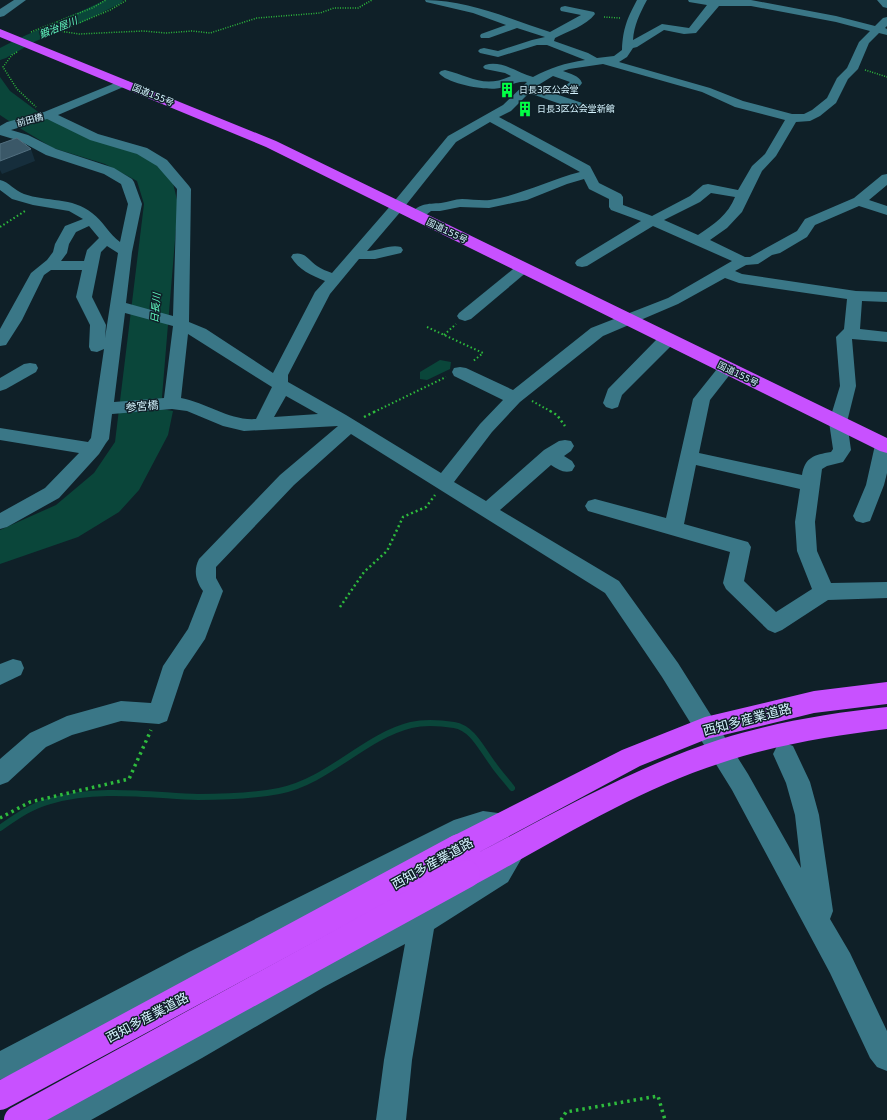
<svg xmlns="http://www.w3.org/2000/svg" width="887" height="1120" font-family="'DejaVu Sans','Noto Sans JP',sans-serif">
  <style>
    .water { fill: #0a463a }
    .lines { fill: none; stroke-linecap: round; stroke-linejoin: round }
    .stream { stroke: #0a463a; stroke-width: 6 }
    .river { fill: #0a463a; fill-rule: evenodd }
    .path-far3 { stroke: #2ebb3d; stroke-width: 1.5; stroke-dasharray: 1 1.5; stroke-linecap: butt }
    .path-far2 { stroke: #2ebb3d; stroke-width: 2; stroke-dasharray: 1.5 2.5; stroke-linecap: butt }
    .path-far1 { stroke: #2ebb3d; stroke-width: 2.5; stroke-dasharray: 2 3; stroke-linecap: butt }
    .path { stroke: #2ebb3d; stroke-width: 3.5; stroke-dasharray: 2.5 4; stroke-linecap: butt }
    .minor { fill: #3a7787; fill-rule: evenodd }
    .highway { fill: #c851ff; fill-rule: evenodd }
    .highway-bridge { stroke: #c851ff; stroke-width: 28 }
    .shaded-wall { fill: #162e3c }
    .building { fill: #3b5868; stroke: #537080 }
    .labels { text-anchor: middle; stroke-width: 3; stroke-linejoin: round; paint-order: stroke }
    .far-poi-label { font-size: 9px; fill: #d6f4ff; stroke: #0f2028; text-anchor: start }
    .far-street-label { font-size: 9px; fill: #d6f4ff; stroke: #0f2028 }
    .far-water-label { font-size: 10px; font-style: italic; fill: #64ffc5; stroke: #0f2028 }
    .street-label { font-size: 11px; fill: #d6f4ff; stroke: #0f2028 }
    .near-street-label { font-size: 13px; fill: #d6f4ff; stroke: #0f2028 }
  </style>
  <rect width="100%" height="100%" fill="#0f2028"/>
  <g class="water">
    <path d="M34,35L39,36L6,55L0,60V53Z"/>
    <path d="M0,77L10,91L49,120L126,149L149,159L172,179L178,204L161,409L173,411L168,435L139,490L119,512L78,537L0,564V530L56,505L94,473L115,442L144,204L137,181L105,164L53,148L18,127L0,115Z"/>
    <path d="M440,360L451,362L450,369L427,380L420,379V372Z"/>
  </g>
  <g class="lines">
    <path class="stream" d="M0,828C16,817 31,806 50,801C98,787 149,795 198,797C225,797 253,796 279,791C329,781 363,737 411,725C424,722 441,723 454,725C473,728 482,750 493,764C499,773 506,780 512,788"/>
    <path class="river" d="M105,0H123L121,3L83,22L36,41L6,58L0,60V48C34,30 70,17 105,0Z"/>
    <g class="path-far3">
      <path d="M604,17L620,18"/>
      <path d="M59,31L79,34L143,31L166,33L192,31L210,33L257,18L320,13L334,8H358L372,0"/>
      <path d="M31,32L92,8L106,0"/>
      <path d="M43,38L110,10L127,0"/>
      <path d="M17,52L12,55L3,67L17,89L36,107"/>
      <path d="M865,70L887,77"/>
    </g>
    <g class="path-far2">
      <path d="M0,227L25,211"/>
      <path d="M427,327L483,353L472,362"/>
      <path d="M444,335L456,324"/>
      <path d="M532,401L552,412"/>
      <path d="M374,412L446,377"/>
    </g>
    <g class="path-far1">
      <path d="M550,411L557,415L565,426"/>
      <path d="M364,417L376,411"/>
      <path d="M340,607L364,572L387,551L403,517L426,507L435,495"/>
    </g>
    <g class="path">
      <path d="M0,818L30,802L129,779L151,730"/>
      <path d="M561,1120L566,1112L658,1096L665,1120"/>
    </g>
    <g class="minor">
      <path d="M14,0H26L4,16L0,17V9Z"/>
      <path d="M425,0C468,0 510,19 550,32L581,15L561,11L560,9L561,7L565,6L594,12L595,14C586,26 568,31 555,38L554,41L588,53L597,58L614,56L622,50C623,28 627,19 637,0H647C640,13 634,25 633,40L662,24L689,28L707,5L689,2L688,0H751L836,16L875,26L883,18L887,17V26L885,28L887,29V35L879,33L869,43L858,69L848,79L836,103L820,116L810,121L796,122L776,156L762,171L742,212L727,228L710,240L745,257H750L797,231L805,219L854,198L882,175L887,174V185L869,200L887,206V215L859,206L815,225L807,237L780,253L772,255L758,264L746,265L735,271L742,274L856,291L887,292V302L862,301L860,329L887,332V342L852,339L856,386L847,422L851,450L843,462L827,466L822,469L815,522L817,551L831,583L887,582V598L828,600L782,630L775,633L768,630L726,589L723,583L730,552L588,511L585,506L588,501L595,499L666,518L693,399L721,364L727,363L733,364L735,368L710,400L699,453L802,475C805,457 814,455 831,452L833,449L829,422L840,386L836,337L844,329L847,299L739,283L725,278L678,304L603,336L520,402L492,432L454,482L486,501L544,450L559,441L565,440L571,441L574,446L571,451L564,456L572,461L575,466L572,471C563,473 559,470 551,465L500,510L619,581L678,663L748,774L801,868L795,815L786,783L773,754L777,746L785,743L793,746L810,782L819,815L833,911L830,919L850,953L887,1031V1071L877,1067L870,1058L830,973L732,790L662,677L605,593L351,434L294,485L216,567V578L223,591L205,639L184,670L167,721L159,724L121,721L72,735L46,747L8,782L0,785V759L30,733L67,716L121,701L151,703L163,666L188,629L203,591C196,581 193,571 199,559L280,475L338,426L244,431L223,426L187,411L172,409L112,414L109,439L106,443L99,454L59,498L7,527L0,529V513L45,488L79,453L0,440V428L88,442L91,438L104,349L97,352L91,351L89,347L90,325L76,297L82,270H51L44,275L22,320L6,345L0,346V329L31,273L47,260L53,252L55,244L65,226L83,219L69,211L33,205L12,199L0,190V180C9,182 15,191 24,194C46,202 73,197 92,213C103,221 109,234 120,242L128,204L121,184L104,174L46,155L20,141L0,135V126L7,122L44,112L120,81H128L130,83L128,85L58,115L98,134L147,148L167,160L189,186L191,189L189,322L206,329L273,373L315,292L325,281C311,275 299,270 291,257L293,254C305,251 308,260 317,266C321,269 327,271 332,273L392,204L448,136L503,105L527,82C517,81 509,86 500,88C487,91 447,84 439,73L441,71L445,70C470,76 484,89 511,76L505,73L485,69L483,67L485,65C502,60 518,73 533,77C550,68 565,63 585,60L547,45H537L498,57L480,53L478,51L480,49L484,48L498,51L532,40L545,37L517,28L489,38H481L480,36L481,34L506,25L473,13L426,2ZM719,6H751L836,22L870,31L859,42L847,68L837,78L827,98L812,110L804,114H792L743,101L710,88L619,62L627,57L633,48L637,47L664,30L684,34L696,33ZM603,64L702,92L735,107L785,120L765,154L752,166L738,190L708,184L703,185L690,196L652,216L623,205V197L621,194L599,183L590,166L499,117L511,111L529,93L589,114H597L599,111L597,108L535,87L553,76L570,82L563,88L565,90C572,92 578,89 582,83C579,75 570,74 563,71L569,69ZM47,119L90,140L137,154L157,166L177,189L173,316L126,303L132,252L142,204L134,182L132,179L114,168L56,149L28,135L11,130ZM490,122L580,172C549,180 521,195 490,200C481,201 471,199 462,199C455,199 448,202 441,203C427,204 418,203 409,216L411,219L416,220L421,219L431,211H440L460,207L489,208L527,200L567,184L584,179L589,189L609,199V207L611,210L641,221L577,260L575,263L577,266L582,267L587,266L653,226L732,261L668,298L591,328L513,390L466,368L460,367L454,368L452,372L454,376L503,400L480,424L441,473L346,415L288,382V375L330,294L359,259H375L401,253L403,250L401,247C390,244 378,251 367,251L402,210L456,142ZM711,193L735,197C728,215 714,224 698,235L664,220L700,202ZM89,226L99,238L87,250L84,261H61L67,253L69,244L76,232ZM107,246L118,253L105,338L106,325L92,297L101,252ZM125,313L173,326L164,398L114,402ZM188,334L272,387L256,419C230,421 207,403 181,398ZM286,396L318,414L274,417ZM696,465L800,489L795,522L797,551L812,589L776,612L744,581L751,547L748,542L684,524Z"/>
      <path d="M877,0H887V8L883,7Z"/>
      <path d="M523,264L528,265L530,268L528,271L471,319L465,321L459,319L457,316L459,313L518,265Z"/>
      <path d="M668,334L674,335L676,339L674,343L622,395L618,407L612,409L606,407L603,403L608,389L657,339L662,335Z"/>
      <path d="M30,363L36,364L38,368L36,372L6,389L0,391V378L24,364Z"/>
      <path d="M884,439L887,440V473L884,485L870,521L863,523L856,521L853,516L866,485L875,445L878,441Z"/>
      <path d="M13,659L21,661L24,668L21,675L0,685V664Z"/>
      <path d="M483,811L498,813L507,817L510,825L507,833L498,837L483,835L468,840L209,972L50,1056L0,1080V1051L189,952L454,820Z"/>
      <path d="M514,837L523,840L527,849L508,882L434,929L412,1060L406,1120H376L384,1060L405,944L324,987L202,1058L91,1120H46L50,1109L182,1038L304,967L413,912L490,864L505,840Z"/>
    </g>
    <g class="highway">
      <path d="M0,29L276,141L887,438V453L880,451L266,147L0,37Z"/>
      <path d="M887,682V704L814,713L707,739L640,766L474,855C555,813 634,767 721,739C775,722 831,713 887,707V729C831,736 775,745 721,763C634,791 556,841 476,884L466,888L456,884L452,874L456,864L467,858L459,862L449,858L445,848L449,838L622,750L705,717L814,691Z"/>
    </g>
    <g class="highway-bridge">
      <path d="M0,1096L459,848"/>
      <path d="M18,1120L466,874"/>
    </g>
  </g>
  <path class="shaded-wall" d="M31,149L35,161L2,174L0,170V161Z"/>
  <path class="building" d="M17,138L31,149L0,161V144Z"/>
  <defs>
    <symbol id="building-bare" viewBox="-9 -9 18 18"><path d="M-4-6H4V6H1V3H-1V6H-4ZM-2.5-4.3h1.7v1.8h-1.7ZM.8-4.3h1.7v1.8H.8ZM-2.5-1h1.7V.8h-1.7ZM.8-1h1.7V.8H.8Z" fill="#02ff45" stroke="#0f2028" stroke-width="2.5" paint-order="stroke"/></symbol>
  </defs>
  <g fill-rule="evenodd">
    <use href="#building-bare" x="496" y="79" width="22" height="22"/>
    <use href="#building-bare" x="514" y="98" width="22" height="22"/>
  </g>
  <g class="labels">
    <g class="far-poi-label">
      <text x="519" y="93">日長3区公会堂</text>
      <text x="537" y="112">日長3区公会堂新館</text>
    </g>
    <g class="far-street-label">
      <text transform="translate(153 95) rotate(22)" y="3">国道155号</text>
      <text transform="translate(30 120) rotate(-15)" y="3">前田橋</text>
      <text transform="translate(447 231) rotate(26)" y="3">国道155号</text>
      <text transform="translate(738 374) rotate(26)" y="3">国道155号</text>
    </g>
    <g class="far-water-label">
      <text transform="translate(58 27) rotate(-22)" y="4">鍛治屋川</text>
      <text transform="translate(155 308) rotate(-85)" y="4">日長川</text>
    </g>
    <g class="street-label">
      <text transform="translate(142 406) rotate(-5)" y="4">参宮橋</text>
    </g>
    <g class="near-street-label">
      <text transform="translate(747 719) rotate(-15)" y="5">西知多産業道路</text>
      <text transform="translate(432 863) rotate(-29)" y="5">西知多産業道路</text>
      <text transform="translate(147 1017) rotate(-28)" y="5">西知多産業道路</text>
    </g>
  </g>
</svg>
